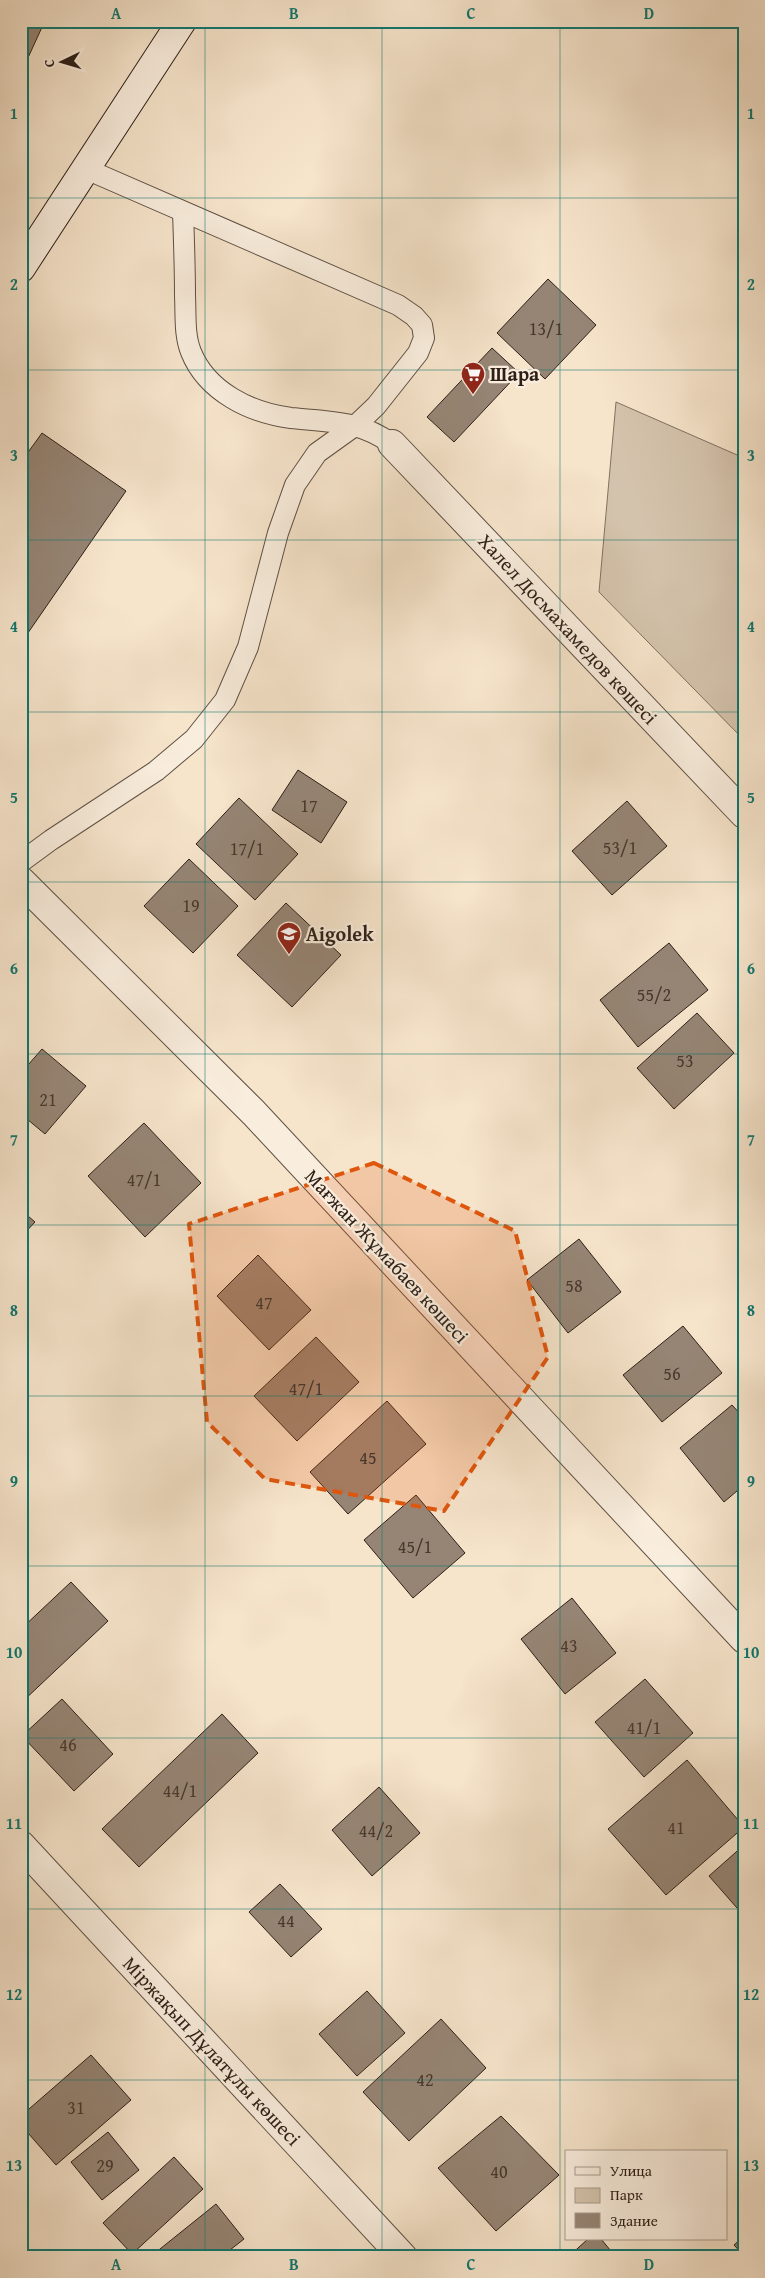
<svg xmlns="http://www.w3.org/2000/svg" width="765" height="2278" font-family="'Gentium Book Plus',serif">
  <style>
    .green { fill: #d4c3ac; stroke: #807162 }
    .building { fill: #968575; stroke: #2d1f17 }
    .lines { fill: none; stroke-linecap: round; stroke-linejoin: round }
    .lane-casing { stroke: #5f5044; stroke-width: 22 }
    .street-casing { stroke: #5f5044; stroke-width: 30 }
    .secondary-casing { stroke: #2d1f17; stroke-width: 30 }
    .lane { stroke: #f9eddd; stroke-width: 20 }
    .street { stroke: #f9eddd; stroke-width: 28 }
    .secondary { stroke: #f9eddd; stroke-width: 28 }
    .marked { fill: #df560d; fill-opacity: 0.2; stroke: #df560d; stroke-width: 4; stroke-dasharray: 10 6; stroke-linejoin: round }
    .grid { fill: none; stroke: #0f766e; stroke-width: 1; stroke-opacity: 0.55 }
    .labels { text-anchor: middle; stroke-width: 4.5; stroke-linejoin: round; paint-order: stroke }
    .number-label { font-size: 18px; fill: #47382e }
    .poi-label { font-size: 20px; font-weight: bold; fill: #2d1f17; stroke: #f9eddd; text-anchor: start }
    .street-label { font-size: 20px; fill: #2d1f17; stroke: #f9eddd }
    .neatline { fill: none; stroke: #0f766e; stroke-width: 2 }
    .grid-label { font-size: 16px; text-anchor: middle; font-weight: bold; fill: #0f766e }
  </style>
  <rect width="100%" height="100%" fill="#f6e4cb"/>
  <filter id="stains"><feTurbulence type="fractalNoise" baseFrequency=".004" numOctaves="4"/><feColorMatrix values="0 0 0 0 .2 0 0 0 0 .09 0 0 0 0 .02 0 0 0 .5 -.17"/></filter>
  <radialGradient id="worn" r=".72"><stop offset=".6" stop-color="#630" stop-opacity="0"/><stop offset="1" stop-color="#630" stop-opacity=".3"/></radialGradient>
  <path class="green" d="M616,402L744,458V740L599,592Z"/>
  <g class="building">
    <path d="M21,21H35L43,25L21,73Z"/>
    <path d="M733,21H744V36L731,23Z"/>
    <path d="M548,279L596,325L545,379L497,333Z"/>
    <path d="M492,348L519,373L454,442L427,417Z"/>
    <path d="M42,433L126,491L21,643V462Z"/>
    <path d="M298,770L347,802L321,843L272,810Z"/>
    <path d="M239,798L298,854L255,900L196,844Z"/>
    <path d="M627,801L667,846L612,895L572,851Z"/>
    <path d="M189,859L238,906L193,953L144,906Z"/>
    <path d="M286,903L341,955L292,1007L237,955Z"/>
    <path d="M669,943L708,990L638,1047L600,1000Z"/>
    <path d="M697,1013L734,1053L674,1109L637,1068Z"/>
    <path d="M42,1049L86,1086L45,1134L21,1114V1073Z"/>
    <path d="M144,1123L201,1183L145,1237L88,1176Z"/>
    <path d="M21,1210L35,1222L21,1237Z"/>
    <path d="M579,1239L621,1292L568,1333L527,1280Z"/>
    <path d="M258,1255L311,1310L269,1350L217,1296Z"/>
    <path d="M683,1326L722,1373L662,1422L623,1375Z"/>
    <path d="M316,1337L359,1382L297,1441L254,1396Z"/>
    <path d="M387,1401L426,1444L348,1514L310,1472Z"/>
    <path d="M732,1405L744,1418V1485L724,1502L680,1448Z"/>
    <path d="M416,1495L465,1553L413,1598L364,1540Z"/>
    <path d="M71,1582L108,1621L21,1703V1629Z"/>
    <path d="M572,1598L616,1653L565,1694L521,1639Z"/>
    <path d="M645,1679L693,1733L644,1777L595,1722Z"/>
    <path d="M62,1699L113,1754L74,1791L22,1736Z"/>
    <path d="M222,1714L258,1753L139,1867L102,1829Z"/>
    <path d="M687,1760L744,1827L666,1895L608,1829Z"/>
    <path d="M379,1787L420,1833L372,1876L332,1830Z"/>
    <path d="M744,1845V1916L709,1876Z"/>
    <path d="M280,1884L322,1929L291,1957L249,1912Z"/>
    <path d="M367,1991L405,2033L357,2076L319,2034Z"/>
    <path d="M441,2019L486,2068L409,2141L363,2092Z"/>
    <path d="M91,2055L131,2100L56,2165L21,2125V2116Z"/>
    <path d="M501,2116L559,2175L496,2231L438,2168Z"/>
    <path d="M108,2132L139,2170L102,2200L71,2162Z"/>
    <path d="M174,2157L203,2189L132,2254L103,2223Z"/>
    <path d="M216,2204L244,2239L221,2257H150Z"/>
    <path d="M744,2236V2256L734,2245Z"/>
    <path d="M588,2239H601L616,2257H568Z"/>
  </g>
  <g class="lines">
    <defs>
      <g id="lane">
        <path d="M183,212C184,240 185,268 185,296C186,314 184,335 191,352C207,392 251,413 291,418C330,422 359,420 392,444"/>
        <path d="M21,862L51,840L156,771L194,739L225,700L248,647L278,533L295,485L317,453L356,425L376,406L418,353L424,338L422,325L414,316L398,305L86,169"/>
      </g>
      <g id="street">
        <path d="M392,444L744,814"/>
        <path d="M21,881L254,1113L744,1639"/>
        <path d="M21,1845L403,2257"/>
      </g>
      <path id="secondary" d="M21,268L182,21"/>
    </defs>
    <use href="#lane" class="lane-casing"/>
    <use href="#street" class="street-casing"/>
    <use href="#secondary" class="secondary-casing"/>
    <use href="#lane" class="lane"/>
    <use href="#street" class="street"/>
    <use href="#secondary" class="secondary"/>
  </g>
  <path class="marked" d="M374,1163L515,1231L548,1357L444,1511L265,1479L207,1422L189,1224Z"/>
  <path class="grid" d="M205,21V2257M382,21V2257M560,21V2257M21,198H744M21,370H744M21,540H744M21,712H744M21,882H744M21,1054H744M21,1225H744M21,1396H744M21,1566H744M21,1738H744M21,1909H744M21,2080H744"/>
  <defs>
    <symbol id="supermarket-pin" viewBox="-11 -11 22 30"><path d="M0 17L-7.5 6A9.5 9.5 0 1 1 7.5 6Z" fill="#8f2418" stroke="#f9eddd"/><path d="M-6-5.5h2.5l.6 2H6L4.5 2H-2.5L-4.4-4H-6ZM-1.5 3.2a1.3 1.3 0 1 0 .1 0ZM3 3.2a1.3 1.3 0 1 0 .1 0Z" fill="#fff"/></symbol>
    <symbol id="school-pin" viewBox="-11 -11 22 30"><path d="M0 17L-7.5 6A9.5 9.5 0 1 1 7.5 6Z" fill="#8f2418" stroke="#f9eddd"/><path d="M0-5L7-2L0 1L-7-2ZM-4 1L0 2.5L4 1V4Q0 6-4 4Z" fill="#fff"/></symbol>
  </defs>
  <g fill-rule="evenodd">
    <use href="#supermarket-pin" x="459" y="360" width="28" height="38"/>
    <use href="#school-pin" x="275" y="920" width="28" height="38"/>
  </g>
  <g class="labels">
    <g class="number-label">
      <text x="546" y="335">13/1</text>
      <text x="309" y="812">17</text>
      <text x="620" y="854">53/1</text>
      <text x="247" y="855">17/1</text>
      <text x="191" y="912">19</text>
      <text x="654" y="1001">55/2</text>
      <text x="685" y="1067">53</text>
      <text x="48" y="1106">21</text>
      <text x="144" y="1186">47/1</text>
      <text x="574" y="1292">58</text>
      <text x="264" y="1309">47</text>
      <text x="672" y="1380">56</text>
      <text x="306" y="1395">47/1</text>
      <text x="368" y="1464">45</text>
      <text x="415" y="1553">45/1</text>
      <text x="569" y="1652">43</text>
      <text x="644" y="1734">41/1</text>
      <text x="68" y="1751">46</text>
      <text x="180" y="1797">44/1</text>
      <text x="676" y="1834">41</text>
      <text x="376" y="1837">44/2</text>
      <text x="286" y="1927">44</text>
      <text x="425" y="2086">42</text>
      <text x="76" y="2114">31</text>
      <text x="105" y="2172">29</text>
      <text x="499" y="2178">40</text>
    </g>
    <g class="poi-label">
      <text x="490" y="381">Шара</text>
      <text x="306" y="941">Aigolek</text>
    </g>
    <g class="street-label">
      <text transform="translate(568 629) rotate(47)" y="7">Халел Досмахамедов көшесі</text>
      <text transform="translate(387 1256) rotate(47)" y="7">Мағжан Жұмабаев көшесі</text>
      <text transform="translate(212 2051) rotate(47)" y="7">Міржақып Дұлатұлы көшесі</text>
    </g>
  </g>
  <rect width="765" height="2278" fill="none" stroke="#f6e4cb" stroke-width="55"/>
  <rect x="565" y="2150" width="162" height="90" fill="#f9eddd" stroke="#a79b8e"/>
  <rect x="575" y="2167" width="25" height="8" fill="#f9eddd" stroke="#a79b8e"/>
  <text x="610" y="2176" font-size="15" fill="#2d1f17">Улица</text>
  <rect x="575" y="2188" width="25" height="15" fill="#d4c3ac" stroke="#a79b8e"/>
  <text x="610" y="2200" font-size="15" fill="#2d1f17">Парк</text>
  <rect x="575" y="2213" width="25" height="15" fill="#968575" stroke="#a79b8e"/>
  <text x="610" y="2226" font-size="15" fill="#2d1f17">Здание</text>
  <g transform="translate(62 62) rotate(265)" stroke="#f9eddd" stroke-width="4" paint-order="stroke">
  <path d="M0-4L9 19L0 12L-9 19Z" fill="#2d1f17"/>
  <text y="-8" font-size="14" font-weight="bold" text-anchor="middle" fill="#2d1f17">С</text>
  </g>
  <rect x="28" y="28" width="710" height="2222" class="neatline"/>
  <g class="grid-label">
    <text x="116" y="19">A</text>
    <text x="294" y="19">B</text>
    <text x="471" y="19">C</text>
    <text x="649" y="19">D</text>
    <text x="14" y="119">1</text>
    <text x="751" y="119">1</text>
    <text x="14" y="290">2</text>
    <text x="751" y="290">2</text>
    <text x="14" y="461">3</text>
    <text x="751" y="461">3</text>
    <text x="14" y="632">4</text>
    <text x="751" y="632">4</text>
    <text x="14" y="803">5</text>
    <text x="751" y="803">5</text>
    <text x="14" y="974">6</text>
    <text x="751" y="974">6</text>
    <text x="14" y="1145">7</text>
    <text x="751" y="1145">7</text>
    <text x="14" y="1316">8</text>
    <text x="751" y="1316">8</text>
    <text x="14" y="1487">9</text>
    <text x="751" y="1487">9</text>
    <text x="14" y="1658">10</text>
    <text x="751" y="1658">10</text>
    <text x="14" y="1829">11</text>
    <text x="751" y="1829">11</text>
    <text x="14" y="2000">12</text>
    <text x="751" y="2000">12</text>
    <text x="14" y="2171">13</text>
    <text x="751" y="2171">13</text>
    <text x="116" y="2270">A</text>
    <text x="294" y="2270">B</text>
    <text x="471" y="2270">C</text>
    <text x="649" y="2270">D</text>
  </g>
  <rect width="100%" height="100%" filter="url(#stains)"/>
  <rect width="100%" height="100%" fill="url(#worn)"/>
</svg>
